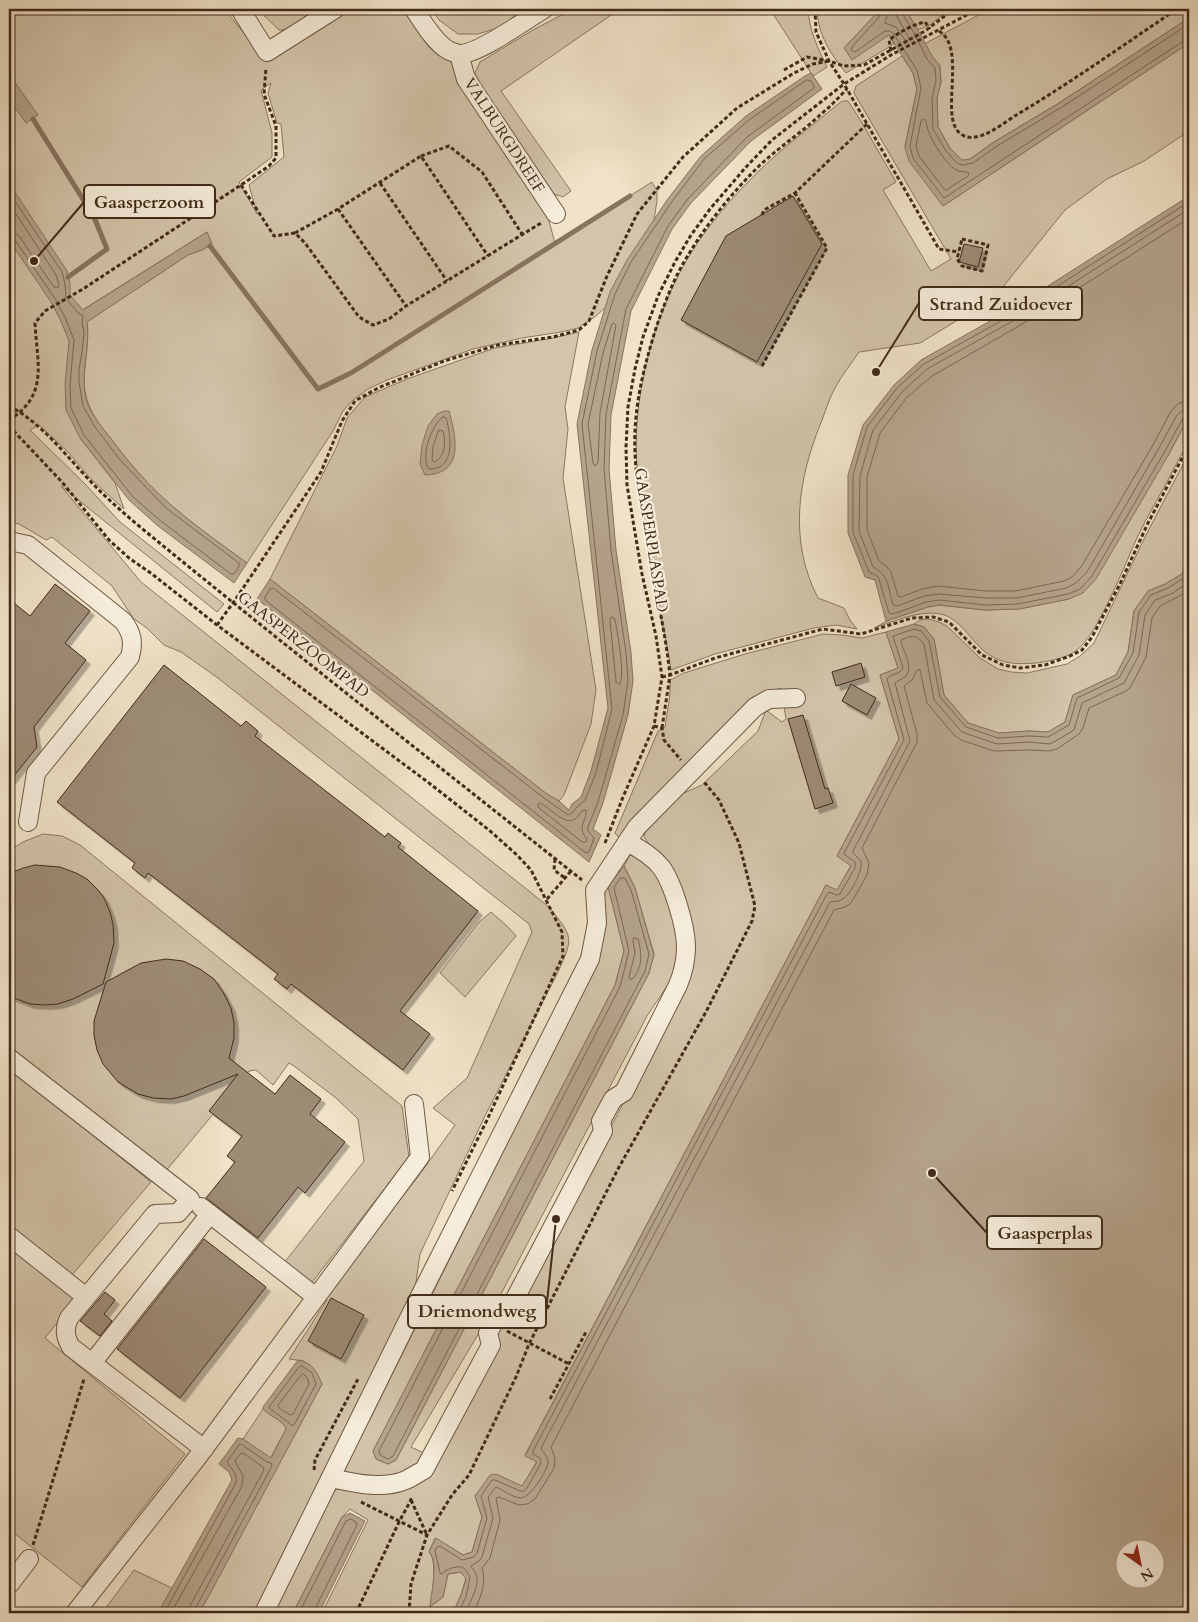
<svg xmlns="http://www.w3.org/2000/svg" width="1198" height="1622" font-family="Cardo,serif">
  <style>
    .green { fill: #d3c4aa; stroke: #8a7861; fill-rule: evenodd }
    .water { fill: #b5a48c; stroke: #87745e; fill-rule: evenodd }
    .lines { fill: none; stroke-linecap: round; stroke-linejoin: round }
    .shore { stroke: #7b6852; stroke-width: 1 }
    .stream { stroke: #87745e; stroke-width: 5 }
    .building { fill: #9d8b74; stroke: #412b18; filter: url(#shadow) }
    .minor-casing { stroke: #6d5944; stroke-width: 20 }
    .path { stroke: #412b18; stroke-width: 3; stroke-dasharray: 4 2.5; stroke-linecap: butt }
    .minor { stroke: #f6eddb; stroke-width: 18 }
    .labels { text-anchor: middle; stroke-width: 4.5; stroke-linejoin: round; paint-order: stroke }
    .street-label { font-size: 16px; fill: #412b18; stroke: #f6eddb }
    .leader { fill: none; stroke: #412b18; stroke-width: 2 }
    .callout-dot { fill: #412b18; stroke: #f6eddb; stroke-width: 2 }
    .callout { fill: #f6eddb; stroke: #412b18; stroke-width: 2 }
    .callout-label { font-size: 18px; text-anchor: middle; font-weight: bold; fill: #412b18 }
  </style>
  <defs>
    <filter id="shadow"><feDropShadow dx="4.5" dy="4.5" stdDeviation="0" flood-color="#0004"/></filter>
  </defs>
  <rect width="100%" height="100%" fill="#f1e3c8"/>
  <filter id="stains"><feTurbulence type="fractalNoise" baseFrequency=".004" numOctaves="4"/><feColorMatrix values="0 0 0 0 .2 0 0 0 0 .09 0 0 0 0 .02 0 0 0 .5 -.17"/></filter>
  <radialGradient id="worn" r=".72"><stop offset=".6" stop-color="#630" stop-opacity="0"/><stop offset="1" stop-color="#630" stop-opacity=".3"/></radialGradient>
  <g class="green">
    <path d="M9,9H224L248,38L262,50L278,54L350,9H401L407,15L429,47L454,64L456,78L473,106L546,210L555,243L652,182L657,191V201L654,220L606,307L596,316L578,328L561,332L522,338L473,349L387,380L368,389L353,400L343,411L333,431L247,563C221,544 195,526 171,505C150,487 128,462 112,440C103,429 94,418 89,405C77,378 92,350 86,322L188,255L202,250L212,244L207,232L84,309L80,438L115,483L124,509L91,479L68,452L39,425L30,430L86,485L120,522L224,604L217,612L61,486L141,582L549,907C573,937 574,937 558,972L484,1118L420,1254L414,1296L256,1613H199L322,1384L304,1361L289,1359L327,1300L324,1296L417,1178L455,1125L433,1108L467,1078L532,932L529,924L218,678L181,652L164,645L148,629L133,618L112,586L52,537L46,540L19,524L9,522ZM271,83L268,93L277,123L281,124L284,157L249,185L257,214L239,182L272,157V133L261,90Z"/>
    <path d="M257,9H321L288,30H279Z"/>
    <path d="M431,9H531L501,27L478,34H458L439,20Z"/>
    <path d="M573,9H620L501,91L571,191L563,197L554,194L487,97L475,73L480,62L533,30Z"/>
    <path d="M770,9H808C809,30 818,49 827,67L813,76Z"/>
    <path d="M817,9H873L876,14L844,48L889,35L894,44L846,73C830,53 818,35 817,9Z"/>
    <path d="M905,9H950L930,25L918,30Z"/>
    <path d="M990,9H1189V18L1059,103L994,142L970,159L962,161L950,148L938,127L937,98L941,82L940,66L932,56L924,44Z"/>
    <path d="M1189,43V131L1144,161L1107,179L1065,210L994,298L920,343L859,352C851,364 842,375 835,388C830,397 826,409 822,420C798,478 788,540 818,598L844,608L850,620L857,629L836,625L814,628L715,654L671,670C668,649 663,628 659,607C653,583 650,558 647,533C644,512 639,491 637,469C632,400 651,323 685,263C701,235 723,208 745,185C774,154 809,128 842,101H848L861,121L896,182L883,190L931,271L951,259L854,93L856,86L902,56L913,73L917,89L905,146L943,206Z"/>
    <path d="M579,332L565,407L568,429L563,478L596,690L591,724L564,795L559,801L547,794L270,579L337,446L347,418L365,397L407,379L495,348L553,338Z"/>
    <path d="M1189,416C1189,422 1190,429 1189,435C1188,444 1181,455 1177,463C1164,489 1148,514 1136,540C1125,565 1097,635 1077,650C1067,658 1050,661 1037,663C1022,664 1007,665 993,657C973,647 963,619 941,614C919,610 895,621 874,628L891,619L928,607L939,605L985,610L1019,609L1069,599L1169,454Z"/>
    <path d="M1189,453V557L1182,574L1165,584L1148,591L1134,611L1128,652L1116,675L1073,695L1065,722L1048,732L1029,731L999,733L968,723L944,695L934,639L924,627L914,624L920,620L928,619L939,622L947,626L980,658L998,669L1011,672L1027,673L1067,664L1080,656L1094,643L1145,537Z"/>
    <path d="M886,632L898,668L880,675L899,739L837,856L851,865L837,891L826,885L525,1455L537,1461L522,1487L496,1474L475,1495L482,1517L472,1552L463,1555L435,1538L429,1552C438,1561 432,1593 430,1607L443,1597L448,1574L461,1572L466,1578L461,1595L453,1613H322L368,1520L350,1509L342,1517L293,1613H272L330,1493L348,1483L421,1478L492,1333L590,1166L687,983L692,963L652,848L644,837L647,822L675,797L702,785L758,731L766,710L782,722L786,719L781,688L757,696L623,842L615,833L658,731L665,727C667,711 671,697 670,680L684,673L745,654L823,634L842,635L862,638Z"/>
    <path d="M43,834L62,836L80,845L402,1106L409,1157L310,1285L284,1263L364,1161L358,1119L336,1098L294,1066L289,1063L273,1085L256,1070L249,1071L165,1172L9,1050V851L23,842Z"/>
    <path d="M630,855L641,858L664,883L681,941L680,967L647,1016L492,1311L411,1447L426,1454L420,1465L400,1478H372L341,1472L369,1421L592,973L602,942L605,889L608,886L624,951L615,985L373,1451L376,1459L388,1464L396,1460L649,973L654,954L635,888L624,866Z"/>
    <path d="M491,912L508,927L516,936L465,997L440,973L479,922Z"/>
    <path d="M9,1068L151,1182L72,1275L9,1226Z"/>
    <path d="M9,1244L77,1298L45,1338L185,1454L82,1587L9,1529Z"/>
    <path d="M263,1409L285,1425L286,1429L270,1459L243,1439Z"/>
    <path d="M134,1570L172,1588L158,1613H102Z"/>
  </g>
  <g class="water">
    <path d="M873,9H905L918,30L932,56L940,66L941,82L937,98L938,127L950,148L962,160L970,159L994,142L1059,103L1189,18V43L943,206L909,161L905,147L917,89L913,73L889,35L852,60L844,48L876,14Z"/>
    <path d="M811,73L822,89L751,141L691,203L672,229L631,311L611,415L609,469L616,550L631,653L633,681L628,715L603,803L593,829L601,835L589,862L257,599L270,579L547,794L559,801L569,810L572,804L581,797L591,771L608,708L577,424L592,350L610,292L627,260L667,200L701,156L746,116L805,76Z"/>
    <path d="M9,74L38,115L26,123L9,99Z"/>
    <path d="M9,183L67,271L70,283V295L83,310L207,232L212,244L202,250L188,255L87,322C91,349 78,378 88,405C94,418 103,429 112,440C128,462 150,487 171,505C195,526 221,544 247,563L234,583L158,526L129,500L80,438L66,410L65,384L69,341L60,319L51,302L9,240Z"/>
    <path d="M1189,196V416L1169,454L1096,579L1083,593L1069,599L1019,609L985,610L939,605L928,607L886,621L875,580L865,577L848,533V475L863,425L894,385L921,360L1015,307Z"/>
    <path d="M444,411H449C456,437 465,474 425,475L420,464L422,445L428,426L437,414Z"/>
    <path d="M1189,557V1613H453L461,1595L466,1579L461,1572L448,1574L443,1597L430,1607C431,1594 439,1561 429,1552L436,1538L463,1555L472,1552L482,1517L475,1496L490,1475L496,1474L522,1486L537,1462L525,1456L826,885L837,890L851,866L837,856L899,739L880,675L898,668L886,632L914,624L924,627L934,639L944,695L968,723L999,733L1029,731L1048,732L1065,722L1073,695L1116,675L1128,652L1134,611L1148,591L1165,584L1182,574ZM1126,1550H1156V1580H1126Z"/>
    <path d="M624,866L635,888L654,955L649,973L396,1460L388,1464L376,1459L373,1451L615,985L624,951L608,886Z"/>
    <path d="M298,1360C312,1362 317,1372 322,1384L211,1592L199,1613H158L232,1480L229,1472L219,1464L238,1438L243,1439L271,1458L286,1429C283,1420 269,1416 263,1409V1407Z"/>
    <path d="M350,1513L365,1521L319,1613H293L342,1517Z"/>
  </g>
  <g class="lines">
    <g class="shore">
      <path d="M879,9L880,13L879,17L852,47L851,50L855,52L885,31H890L893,33L917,70L921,88L910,146L913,158L944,198L1185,40L1189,39"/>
      <path d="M886,9L887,15L885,23L896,27L905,40L908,41L909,38L896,15L895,9"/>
      <path d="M901,9L902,13L914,33L927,59L935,68L936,81L932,98L933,129L946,151L958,164L963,165L973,163L997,146L1062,107L1189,24"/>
      <path d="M807,80L811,81L814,86V88L747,137L687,200L668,226L626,309L606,414L604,469L611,550L626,653L628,680L623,715L598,802L588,827V831L594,838L589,852L586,853L265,600V597L270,589L273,588L544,798L568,815L572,813L576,808L585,800L596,773L612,709L582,424L597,351L615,294L631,262L671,203L704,159L749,120Z"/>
      <path d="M924,119L926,121C927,135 945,165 958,171C962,172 965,171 969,173L968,176L946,190L944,189L919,156L916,146L921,121Z"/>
      <path d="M9,192L62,272L65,284L66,298L78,313L83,316L82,323L84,333L82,352L79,369V382L83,406L95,427L120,460L166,508L239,563V566L234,574H231L162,522L133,497L84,435L71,408L70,385L74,340L65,317L56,300L15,240L9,238"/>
      <path d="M1189,202L1017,312L924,364L897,388L867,427L853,475V532L869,572L877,576L879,579L889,613L891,614L899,612L926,602L939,600L985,605L1018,604L1068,594L1080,589L1092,576L1165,451L1183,418L1185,415H1189"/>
      <path d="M9,203L56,275L59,285L58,288L54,287L19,236L14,232H9"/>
      <path d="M1189,209L1020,317L927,369L902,392L873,430L860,476L859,531L873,567C890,576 888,589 893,605L897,606L924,596L939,594L986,598H1017L1066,588L1076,583L1087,572L1159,448L1177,415L1183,410L1189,409"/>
      <path d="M1189,218L1024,323L932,376L907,397L880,433L867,477V530L879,561L886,566L891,572L898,596L901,597L922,589L938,586L986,591H1016L1064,581L1072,577L1081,567L1153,445L1171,411L1179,403L1189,401"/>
      <path d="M614,323L616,325L600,413L598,463L595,466L593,463L588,424L603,353L612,324Z"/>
      <path d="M443,417L446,418C451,435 456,470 429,469C420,458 431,425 443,417Z"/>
      <path d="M439,430L443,431C446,442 445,458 434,462L432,460L433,447Z"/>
      <path d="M612,617L615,619C617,631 626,677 619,685L616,682L610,620Z"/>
      <path d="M540,803C551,808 564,826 575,819C578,817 580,813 583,810H586C587,822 576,826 587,839L586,842H582L539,808L538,805Z"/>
      <path d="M621,878H625L631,890L649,954L645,971L393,1456L388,1459L380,1455L379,1451L620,987L629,951L614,888Z"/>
      <path d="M634,938L638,939C642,953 643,970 631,980L629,977L635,953L633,941Z"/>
      <path d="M302,1366L312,1373L316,1384L294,1425L292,1426L287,1421L270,1409L269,1407L299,1367Z"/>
      <path d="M303,1374L307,1377L309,1384L293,1414L290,1415L279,1408L278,1405L301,1375Z"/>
      <path d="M164,1613L236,1483C238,1473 231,1469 227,1462L239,1445L241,1444L267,1462L271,1463L272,1466L195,1609V1613"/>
      <path d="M171,1613L242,1486L243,1476L235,1461L240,1454L243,1453L263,1467L264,1470L190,1606L189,1613"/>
      <path d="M299,1613L346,1521L351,1519L356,1522L357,1525L315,1609V1613"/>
      <path d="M458,1613L466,1597L470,1577C468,1574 466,1569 462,1567C456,1566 446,1569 442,1574L440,1573L435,1551L437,1547L440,1546L462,1560L474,1557L477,1553L487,1518L481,1496L492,1480H495L520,1491H524L527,1488L541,1463L540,1458L533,1454V1451L827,894L829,892L837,895L840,894L855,868V862L845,855L844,853L904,740L887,679C890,673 900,675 903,668L893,636L914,629L921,631L929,641L940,697L966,727L998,738L1029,736L1048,737L1069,725L1077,698L1119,678L1133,653L1139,612L1151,595L1168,588L1184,578L1189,569"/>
      <path d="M465,1613C469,1604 479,1587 477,1577C476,1573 473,1569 471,1566L479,1561L482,1557L493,1518L488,1497L496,1487C503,1490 513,1498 521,1498C530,1498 548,1470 548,1462C548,1456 543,1453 541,1448L830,902C833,901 837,902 841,900C850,897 863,870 861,861L853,853V851L910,741L895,683C898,680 901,680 905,677C915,667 902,651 901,640C913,635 915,634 924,644L934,700L962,732L997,744L1029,742L1049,744L1054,742L1074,730L1082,703L1124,683L1139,655L1145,615L1155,600L1171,594L1189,582"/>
      <path d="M473,1613C480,1599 487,1584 482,1568L490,1558L500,1520L496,1498L499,1497L519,1505L527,1504L535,1499L554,1468L555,1458L551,1447L834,910L845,907L851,903L867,875L869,863L862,848L917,742V734L904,686L912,680L917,670H920L927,703L954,735L961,740L994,751L1029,750L1049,751L1057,749L1079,734L1083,728L1089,708L1124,692L1130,688L1146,657L1152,618L1160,606L1189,591"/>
    </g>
    <g class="stream">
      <path d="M33,119L94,217L107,249L68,277"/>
      <path d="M210,246L318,389L351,373L630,196"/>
    </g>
  </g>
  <g class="building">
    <path d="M793,196L822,244L757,362L681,320L726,236Z"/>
    <path d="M964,244L983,248L978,267L959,262Z"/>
    <path d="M55,584L90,611L65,643L86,660L34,727L37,747L9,782V599L30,616Z"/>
    <path d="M861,663L865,677L836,686L832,672Z"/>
    <path d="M164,665L241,726L246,721L258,731L255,736L385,837L388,833L401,843L398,847L478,911L400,1011L430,1034L403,1070L291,984L287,989L274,979L278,974L148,873L145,878L132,868L135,863L57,802Z"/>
    <path d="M851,684L876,698L867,715L842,701Z"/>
    <path d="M803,715L825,789L828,788L833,803L815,809L788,719Z"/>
    <path d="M35,865L60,867L76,873L87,879L98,890L104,898L110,912L113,924L114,943L103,984L73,999L58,1004L45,1005L30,1004L9,996V874L23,868Z"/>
    <path d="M166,959L183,961L200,969L214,979L223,992L231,1008L234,1023V1038L229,1058L275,1094L290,1075L321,1099L310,1114L345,1142L305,1193L298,1187L258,1238L206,1198L235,1162L227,1156L242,1136L209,1111L238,1074L184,1096L171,1099L153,1098L138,1094L118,1082L103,1064L97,1050L94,1035V1021L106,982L141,963Z"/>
    <path d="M204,1239L266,1287L180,1398L117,1349Z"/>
    <path d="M105,1292L115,1300L104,1314L112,1321L100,1336L80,1321Z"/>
    <path d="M331,1298L364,1315L341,1359L308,1341Z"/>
  </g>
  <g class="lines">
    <defs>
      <g id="minor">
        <path d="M240,9L267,52L335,9"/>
        <path d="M414,9C422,21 435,43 448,50C451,52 456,53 459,54C478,55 527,19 544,9"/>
        <path d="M459,54L466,79L556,214"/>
        <path d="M9,541L28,545L123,621C132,633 134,642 130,657L36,773L28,822"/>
        <path d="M627,842L637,827L755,707L769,699L796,698"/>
        <path d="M9,1058L190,1199L178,1213L155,1214L69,1318C64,1329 65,1337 71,1347L204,1449"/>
        <path d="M201,1207L316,1297"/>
        <path d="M9,1236L86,1297"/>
        <path d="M92,1363L210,1214"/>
        <path d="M9,1585L29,1559"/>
        <path d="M75,1613L197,1458L420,1157L414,1104"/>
        <path d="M264,1613L419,1298L590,959L597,923L595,890L627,842C639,848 652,856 661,867C673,883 686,927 686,947C686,961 683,973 678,985L624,1092L613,1099L601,1121L603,1131L508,1312L498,1315L488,1333L491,1345L424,1470C418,1473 412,1477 406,1480C382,1490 355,1483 331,1478"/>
      </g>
    </defs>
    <use href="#minor" class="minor-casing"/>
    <g class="path">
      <path d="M815,9L816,32L829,61L844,84L939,249L959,252"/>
      <path d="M939,31C968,48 938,119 961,134C965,137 970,138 975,137C990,135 1006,121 1018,114C1073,81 1125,44 1177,9"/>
      <path d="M891,51L889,40C900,32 911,25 925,22L930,29"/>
      <path d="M784,70L807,57L829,61L844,66L864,65L925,31L954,9"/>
      <path d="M421,156L449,146L482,172L522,234"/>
      <path d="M380,183L447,281"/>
      <path d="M241,185L274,236L295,233L305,243L359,317L373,325L389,319L406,306L541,223"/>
      <path d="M338,209L406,306"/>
      <path d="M762,215L764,210L795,193L867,124"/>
      <path d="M295,233L338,209L421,156L488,256"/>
      <path d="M962,239L988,245L982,271L962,266L957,259Z"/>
      <path d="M762,366L827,248L795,193"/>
      <path d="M9,406C44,424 69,460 97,488C112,503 128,517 145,531C289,649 436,764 582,880"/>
      <path d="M9,420C49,395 37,364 35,323L45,311L83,289L241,185L269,166L276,158V126L264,94L266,68"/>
      <path d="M9,426L62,482L109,540L129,558L152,574L217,625L429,783L489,830L517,855L531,870L562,932L563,956L487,1120L452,1191"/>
      <path d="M217,625L233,603L321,472L342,421L355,401L378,388L444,361L498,345L553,337L579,330L589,321L607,276L637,214L683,157L737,108L794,73L813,64L829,61"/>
      <path d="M662,677L670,675C662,601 639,530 635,454C633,409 643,370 656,328C665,302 675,275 690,252C709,221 733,192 759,166C778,148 801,133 820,115C830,107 838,98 847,89"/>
      <path d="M654,726L662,728L664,740L681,760"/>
      <path d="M662,728L670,675L715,658L823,629L861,634L912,618L933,617L949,622L982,655L1003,665L1020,668L1045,665L1070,656L1082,650L1092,637L1120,584L1148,523L1189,445"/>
      <path d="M605,843L623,797L654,726L662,677L656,636L642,574L627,485L626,447L628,407L635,369L643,337L658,296L675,262L691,235L710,209L746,167L772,140L844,84L891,55L978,9"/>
      <path d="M555,859L554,870L565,878"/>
      <path d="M547,899L571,871"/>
      <path d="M507,1331L569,1364"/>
      <path d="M550,1399L586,1332"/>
      <path d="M314,1470L315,1460L359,1377"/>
      <path d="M411,1500L427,1535"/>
      <path d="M361,1502L427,1535"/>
      <path d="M33,1545L84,1379"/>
      <path d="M356,1613L399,1522L411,1500L410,1497"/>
      <path d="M409,1613L411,1584L427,1535L452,1495L469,1475L516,1377L529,1344L618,1169L707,1010L752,921L755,906L739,843L719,800L704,782"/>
    </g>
    <use href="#minor" class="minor"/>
  </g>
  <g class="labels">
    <g class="street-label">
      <text transform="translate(505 135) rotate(57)" y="6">VALBURGDREEF</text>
      <text transform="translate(652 540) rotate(81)" y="6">GAASPERPLASPAD</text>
      <text transform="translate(304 644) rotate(38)" y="6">GAASPERZOOMPAD</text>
    </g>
  </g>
  <path class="leader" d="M34 261L84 202M876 372L919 303M932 1173L987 1233M556 1219L546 1311"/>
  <g class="callout-dot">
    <circle cx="34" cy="261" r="5"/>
    <circle cx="876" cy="372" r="5"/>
    <circle cx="932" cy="1173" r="5"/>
    <circle cx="556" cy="1219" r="5"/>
  </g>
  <g class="callout">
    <rect x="84" y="185" width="131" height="33" rx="5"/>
    <rect x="919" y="287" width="163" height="33" rx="5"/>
    <rect x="987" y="1216" width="115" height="33" rx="5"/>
    <rect x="408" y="1295" width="138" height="33" rx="5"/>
  </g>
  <g class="callout-label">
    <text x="149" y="208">Gaasperzoom</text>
    <text x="1001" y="310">Strand Zuidoever</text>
    <text x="1045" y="1239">Gaasperplas</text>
    <text x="477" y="1317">Driemondweg</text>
  </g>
  <rect width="1198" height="1622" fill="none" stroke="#f1e3c8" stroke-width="30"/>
  <rect x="10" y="10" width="1178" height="1602" fill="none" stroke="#412b18" stroke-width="2.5"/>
  <rect x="15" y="15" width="1168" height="1592" fill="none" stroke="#412b18"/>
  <g transform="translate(1140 1564) rotate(147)"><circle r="24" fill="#f6eddb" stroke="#ae9f8d"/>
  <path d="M0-4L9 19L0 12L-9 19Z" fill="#8f2418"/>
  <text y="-8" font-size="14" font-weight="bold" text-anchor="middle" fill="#412b18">N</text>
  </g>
  <rect width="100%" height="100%" filter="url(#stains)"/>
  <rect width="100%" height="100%" fill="url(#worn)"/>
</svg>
